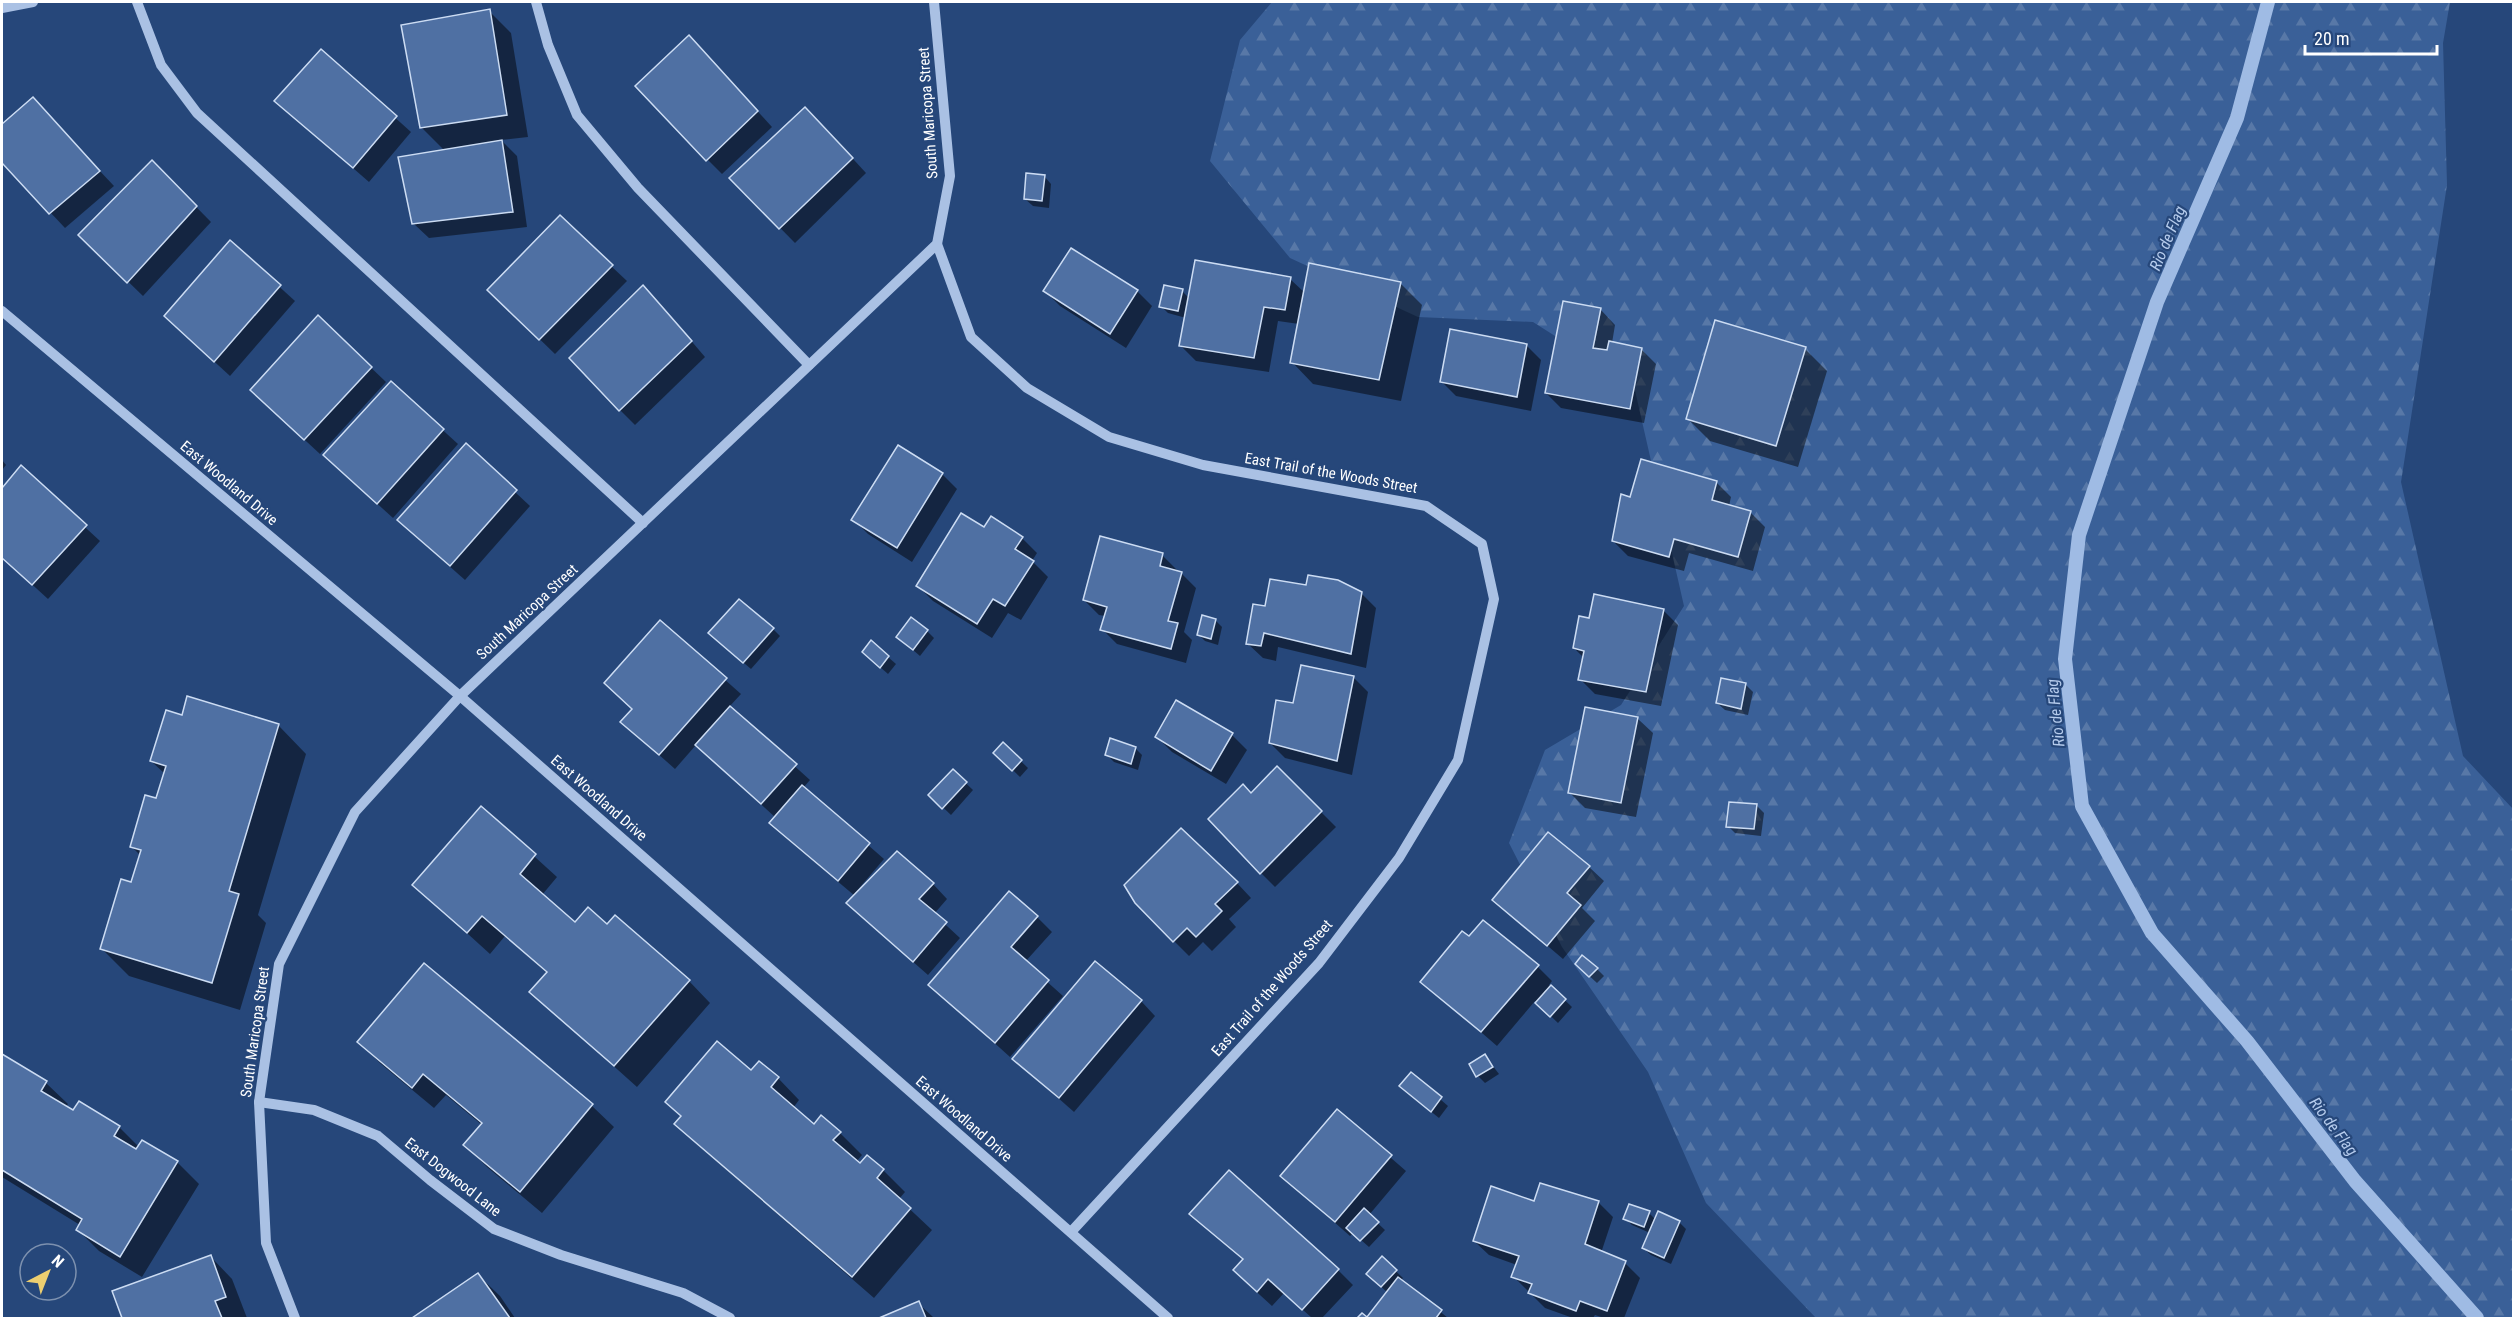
<svg xmlns="http://www.w3.org/2000/svg" width="2515" height="1320" font-family="'Roboto Condensed',sans-serif">
  <style>
    .forest { fill: url(#forest-firs) }
    .shadow { fill: #0007 }
    .lines { fill: none; stroke-linecap: round; stroke-linejoin: round }
    .stream { stroke: #9fbbe4; stroke-width: 14 }
    .building { fill: #4f70a3; stroke: #ccdcf3; stroke-width: 1.5 }
    .minor { stroke: #aac1e4; stroke-width: 10 }
    .labels { text-anchor: middle; stroke-width: 4.5; stroke-linejoin: round; paint-order: stroke }
    .street-label { font-size: 15px; fill: #fff; stroke: #26477a }
    .water-label { font-size: 16px; font-style: italic; fill: #b5cbec; stroke: #26477a }
  </style>
  <defs>
    <pattern id="forest-firs" width="22" height="20" patternUnits="userSpaceOnUse" patternTransform="scale(1.5)"><rect width="22" height="20" fill="#3a6098"/><path d="M5 1l3.5 6h-7zM16 11l3.5 6h-7z" fill="#5878a7"/></pattern>
  </defs>
  <rect width="100%" height="100%" fill="#26477a"/>
  <path class="forest" d="M1272,2H2450L2443,43L2447,185L2401,482L2463,756L2513,809V1318H1816L1706,1203L1648,1072L1562,947L1509,843L1545,750L1621,705L1684,606L1634,386L1533,322L1418,317L1290,258L1210,161L1240,40Z"/>
  <g class="shadow">
    <path d="M489,11L511,33L528,137L501,140L517,156L527,227L429,238L414,224L445,151L421,127Z"/>
    <path d="M321,51L411,132L369,182L276,101Z"/>
    <path d="M704,52L772,127L722,174L707,159Z"/>
    <path d="M33,100L114,186L65,228L2,161V126Z"/>
    <path d="M820,123L866,173L795,243L731,178Z"/>
    <path d="M152,162L211,222L143,296L80,235Z"/>
    <path d="M1044,176L1051,184L1049,208L1033,206L1025,199Z"/>
    <path d="M560,218L627,281L555,354L489,290Z"/>
    <path d="M230,242L295,301L230,376L181,331Z"/>
    <path d="M1290,279L1305,293L1400,283L1422,305L1401,401L1313,384L1292,362L1299,324L1278,321L1269,372L1196,361L1181,346L1186,318L1168,313L1161,306L1182,291L1189,298Z"/>
    <path d="M1045,291H1137L1152,306L1126,348L1060,306Z"/>
    <path d="M658,302L705,357L635,425L620,410Z"/>
    <path d="M1601,310L1615,325L1612,343L1641,349L1656,364L1644,423L1561,408L1546,393Z"/>
    <path d="M318,317L386,382L320,454L267,405Z"/>
    <path d="M1526,345L1541,360L1531,411L1456,396L1441,381Z"/>
    <path d="M1805,349L1827,371L1798,467L1710,441L1688,419Z"/>
    <path d="M391,383L458,444L393,518L340,470Z"/>
    <path d="M899,447L942,474L957,489L912,562L868,534L853,519Z"/>
    <path d="M2,460L6,465L2,470Z"/>
    <path d="M21,468L100,541L48,599L2,557V490Z"/>
    <path d="M1716,482L1731,497L1729,506L1750,512L1765,527L1753,571L1689,553L1684,571L1628,556L1613,541L1631,499Z"/>
    <path d="M515,492L530,506L465,580L414,535Z"/>
    <path d="M992,518L1022,538L1037,553L1032,561L1048,577L1021,620L1008,613L992,638L933,601L918,586L985,529Z"/>
    <path d="M1162,555L1177,570L1176,572L1181,573L1196,588L1184,632L1192,640L1186,663L1117,644L1102,629L1105,616L1099,615L1084,600Z"/>
    <path d="M1361,593L1376,608L1366,668L1278,647L1276,661L1263,658L1248,644L1266,608Z"/>
    <path d="M1663,610L1678,625L1661,706L1595,694L1580,679L1584,658L1574,648L1590,619Z"/>
    <path d="M1215,620L1222,627L1218,645L1205,641L1198,634Z"/>
    <path d="M660,622L741,694L729,707L810,780L803,788L884,859L855,893L857,895L933,884L947,899L934,914L960,938L928,975L863,918L848,903L855,896L786,838L771,823L776,818L696,745L675,769L622,722L633,710Z"/>
    <path d="M773,629L780,636L751,669L717,640Z"/>
    <path d="M927,631L934,638L920,656L898,637Z"/>
    <path d="M871,642L896,664L888,674L871,659Z"/>
    <path d="M1353,677L1368,692L1352,775L1285,758L1270,743Z"/>
    <path d="M1722,680L1746,685L1753,692L1748,715L1725,710L1717,703Z"/>
    <path d="M1177,702L1232,735L1247,750L1226,784L1172,752L1157,737Z"/>
    <path d="M183,717L279,726L306,754L258,915L266,923L240,1010L129,976L101,948L132,883L140,855L131,846L157,800L165,774L151,761Z"/>
    <path d="M1638,719L1653,733L1636,817L1585,808L1570,793Z"/>
    <path d="M1003,744L1028,768L1020,777L995,753Z"/>
    <path d="M1135,748L1142,755L1138,770L1114,762L1107,755Z"/>
    <path d="M1277,768L1336,827L1275,887L1261,873L1252,795Z"/>
    <path d="M953,771L973,790L951,815L930,795Z"/>
    <path d="M1757,806L1764,813L1761,836L1735,833L1728,826Z"/>
    <path d="M481,808L557,877L542,895L575,924L608,926L689,981L710,1003L637,1087L531,992L547,973L505,936L490,954L414,885Z"/>
    <path d="M1589,867L1604,881L1582,908L1595,921L1563,959L1494,900Z"/>
    <path d="M1237,883L1251,898L1229,919L1236,927L1212,951L1203,942L1189,956L1136,903Z"/>
    <path d="M1037,917L1052,932L1025,962L1063,996L1010,1057L930,985Z"/>
    <path d="M1470,938L1538,967L1552,981L1549,985L1572,1007L1558,1023L1535,1001L1497,1046L1422,981Z"/>
    <path d="M424,965L592,1106L614,1127L542,1213L487,1167L465,1145L482,1125L446,1095L434,1108L381,1064L359,1042Z"/>
    <path d="M1597,969L1604,976L1597,983L1584,971Z"/>
    <path d="M1141,1001L1155,1016L1074,1112L1014,1059Z"/>
    <path d="M2,1056L46,1083L68,1104L66,1107L119,1127L139,1147L177,1162L199,1184L142,1277L99,1251L78,1230L80,1225L2,1177Z"/>
    <path d="M1485,1056L1499,1074L1485,1083L1478,1076Z"/>
    <path d="M751,1072L778,1078L799,1100L793,1108L814,1126L821,1117L840,1133L862,1155L856,1162L860,1165L883,1170L905,1192L899,1199L932,1230L874,1298L698,1145L676,1124Z"/>
    <path d="M1411,1074L1448,1106L1439,1118L1408,1093Z"/>
    <path d="M1337,1111L1406,1171L1369,1215L1385,1230L1369,1247L1353,1233L1350,1236L1282,1176Z"/>
    <path d="M1598,1202L1613,1217L1601,1253L1625,1263L1640,1278L1624,1318H1604L1595,1315L1593,1318H1573L1545,1308L1513,1276L1517,1265L1489,1255L1474,1241L1535,1203Z"/>
    <path d="M1649,1213L1656,1220L1679,1222L1686,1229L1671,1264L1651,1255L1643,1248L1650,1233L1632,1225L1625,1218Z"/>
    <path d="M1191,1214L1338,1270L1353,1285L1322,1318H1312L1284,1293L1272,1306L1249,1285L1244,1260Z"/>
    <path d="M211,1257L232,1279L247,1318H124L114,1292Z"/>
    <path d="M1382,1258L1403,1278L1401,1280L1448,1318H1368L1388,1293L1375,1281Z"/>
    <path d="M478,1275L500,1296L515,1318H414Z"/>
    <path d="M918,1303L934,1318H882Z"/>
  </g>
  <g class="lines">
    <path class="stream" d="M2268,2L2237,118L2157,302L2079,535L2065,659L2082,806L2152,933L2247,1041L2355,1181L2477,1318"/>
  </g>
  <g class="building">
    <path d="M490,9L507,115L420,128L401,25Z"/>
    <path d="M689,35L758,111L706,161L635,86Z"/>
    <path d="M321,49L397,116L353,168L274,101Z"/>
    <path d="M33,97L100,171L49,214L2,163V124Z"/>
    <path d="M805,107L853,158L779,229L729,178Z"/>
    <path d="M502,140L513,212L412,224L398,157Z"/>
    <path d="M152,160L197,206L127,283L78,235Z"/>
    <path d="M1026,173L1045,175L1042,201L1024,199Z"/>
    <path d="M560,215L613,265L539,340L487,290Z"/>
    <path d="M230,240L281,285L214,362L164,316Z"/>
    <path d="M1071,248L1138,290L1110,334L1043,291Z"/>
    <path d="M1195,260L1291,277L1285,310L1264,307L1254,358L1179,346Z"/>
    <path d="M1309,263L1401,282L1379,380L1290,363Z"/>
    <path d="M643,285L692,341L619,411L569,358Z"/>
    <path d="M1164,285L1183,289L1178,311L1159,307Z"/>
    <path d="M1563,301L1601,308L1593,348L1607,350L1609,341L1642,348L1630,409L1545,393Z"/>
    <path d="M318,315L372,367L304,440L250,390Z"/>
    <path d="M1715,320L1806,347L1776,446L1686,419Z"/>
    <path d="M1450,329L1527,344L1517,397L1440,382Z"/>
    <path d="M391,381L444,429L377,504L323,455Z"/>
    <path d="M466,443L517,490L450,566L397,520Z"/>
    <path d="M898,445L943,473L897,548L851,520Z"/>
    <path d="M1641,459L1717,481L1712,500L1751,511L1738,557L1674,539L1669,557L1612,541L1621,494L1630,497Z"/>
    <path d="M21,465L87,525L32,585L2,558V488Z"/>
    <path d="M961,513L984,527L991,516L1023,537L1015,549L1034,561L1005,606L993,599L977,624L916,586Z"/>
    <path d="M1100,536L1163,553L1160,566L1182,572L1168,621L1178,623L1171,649L1100,630L1107,607L1083,600Z"/>
    <path d="M1308,575L1338,580L1362,592L1351,654L1264,633L1261,646L1246,644L1253,604L1265,606L1270,579L1306,585Z"/>
    <path d="M1594,594L1664,609L1646,692L1578,680L1584,651L1573,648L1579,616L1589,618Z"/>
    <path d="M739,599L774,628L743,663L708,633Z"/>
    <path d="M1202,615L1216,619L1211,639L1197,635Z"/>
    <path d="M911,617L928,630L913,650L896,637Z"/>
    <path d="M660,620L727,678L659,755L620,722L632,709L604,683Z"/>
    <path d="M871,640L889,656L880,668L862,652Z"/>
    <path d="M1301,665L1354,676L1337,761L1269,743L1276,700L1293,703Z"/>
    <path d="M1721,678L1746,683L1741,709L1716,703Z"/>
    <path d="M187,696L279,724L229,891L239,894L212,983L100,949L121,879L131,882L141,850L130,847L145,795L156,798L166,766L150,761L166,710L182,715Z"/>
    <path d="M1176,700L1233,733L1211,771L1155,737Z"/>
    <path d="M730,706L797,764L761,804L695,745Z"/>
    <path d="M1585,707L1638,717L1621,803L1568,793Z"/>
    <path d="M1110,738L1136,747L1131,764L1105,755Z"/>
    <path d="M1003,742L1022,760L1012,771L993,753Z"/>
    <path d="M1277,766L1322,811L1260,874L1208,819L1243,784L1251,793Z"/>
    <path d="M953,769L967,782L942,809L928,795Z"/>
    <path d="M802,785L870,843L838,881L769,823Z"/>
    <path d="M1729,802L1757,804L1754,829L1726,827Z"/>
    <path d="M481,806L536,854L520,874L575,922L588,907L607,924L615,915L690,980L614,1066L529,992L547,972L482,916L467,933L412,885Z"/>
    <path d="M1181,828L1238,882L1215,904L1222,911L1196,937L1187,928L1173,942L1135,903L1124,885Z"/>
    <path d="M1548,832L1590,866L1567,893L1581,905L1547,946L1492,900Z"/>
    <path d="M897,851L934,883L919,899L947,922L913,962L846,903Z"/>
    <path d="M1009,891L1038,916L1011,947L1049,980L995,1043L928,985Z"/>
    <path d="M1483,920L1539,965L1481,1032L1420,982L1462,931L1469,936Z"/>
    <path d="M1582,955L1598,968L1589,977L1575,964Z"/>
    <path d="M1095,961L1142,1000L1059,1098L1012,1059Z"/>
    <path d="M424,963L593,1104L520,1192L463,1145L482,1123L423,1074L412,1088L357,1042Z"/>
    <path d="M1551,985L1566,999L1550,1017L1535,1003Z"/>
    <path d="M717,1041L751,1070L759,1061L779,1077L771,1087L814,1124L821,1115L841,1132L833,1140L860,1163L867,1155L884,1169L877,1178L911,1208L852,1277L674,1124L681,1116L665,1102Z"/>
    <path d="M2,1054L47,1081L41,1091L73,1110L79,1101L120,1126L114,1136L136,1149L142,1140L178,1161L120,1257L76,1230L82,1219L2,1170Z"/>
    <path d="M1485,1054L1493,1067L1476,1077L1469,1064Z"/>
    <path d="M1411,1072L1442,1097L1431,1112L1399,1086Z"/>
    <path d="M1337,1109L1392,1155L1335,1222L1280,1176Z"/>
    <path d="M1229,1170L1339,1269L1302,1310L1268,1279L1257,1292L1233,1270L1243,1259L1189,1214Z"/>
    <path d="M1540,1183L1599,1201L1585,1244L1626,1261L1607,1311L1580,1301L1576,1311L1528,1293L1532,1284L1511,1277L1519,1256L1473,1241L1491,1186L1534,1201Z"/>
    <path d="M1629,1204L1650,1211L1644,1227L1623,1219Z"/>
    <path d="M1364,1208L1379,1222L1360,1241L1346,1228Z"/>
    <path d="M1658,1211L1680,1221L1664,1258L1642,1248Z"/>
    <path d="M211,1255L226,1297L215,1301L222,1318H122L112,1291Z"/>
    <path d="M1382,1256L1397,1270L1381,1287L1366,1274Z"/>
    <path d="M478,1273L510,1318H412Z"/>
    <path d="M1398,1277L1442,1310L1436,1318H1357L1362,1313L1367,1317Z"/>
    <path d="M919,1301L926,1318H879Z"/>
  </g>
  <g class="lines">
    <g class="minor">
      <path d="M137,2L161,65L197,113L643,523"/>
      <path d="M536,2L548,45L577,115L638,188L809,365"/>
      <path d="M2,8L33,2"/>
      <path d="M937,244L971,337L1027,388L1109,437L1203,465L1426,506L1482,544L1494,599L1458,760L1399,858L1319,963L1071,1232"/>
      <path d="M2,311L460,696L1168,1318"/>
      <path d="M259,1102L314,1110L378,1136L430,1180L494,1229L561,1255L683,1293L730,1318"/>
      <path d="M295,1318L266,1243L259,1102L279,964L355,812L460,696L937,244L950,176L934,2"/>
    </g>
  </g>
  <g class="labels">
    <g class="street-label">
      <text transform="translate(928 113) rotate(-94)" y="5">South Maricopa Street</text>
      <text transform="translate(1331 473) rotate(10)" y="5">East Trail of the Woods Street</text>
      <text transform="translate(229 483) rotate(40)" y="5">East Woodland Drive</text>
      <text transform="translate(527 612) rotate(-43)" y="5">South Maricopa Street</text>
      <text transform="translate(599 798) rotate(41)" y="5">East Woodland Drive</text>
      <text transform="translate(1272 988) rotate(-49)" y="5">East Trail of the Woods Street</text>
      <text transform="translate(255 1032) rotate(-82)" y="5">South Maricopa Street</text>
      <text transform="translate(964 1119) rotate(41)" y="5">East Woodland Drive</text>
      <text transform="translate(453 1177) rotate(38)" y="5">East Dogwood Lane</text>
    </g>
    <g class="water-label">
      <text transform="translate(2167 238) rotate(-67)" y="6">Rio de Flag</text>
      <text transform="translate(2055 713) rotate(-96)" y="6">Rio de Flag</text>
      <text transform="translate(2334 1126) rotate(53)" y="6">Rio de Flag</text>
    </g>
  </g>
  <rect width="2515" height="1320" fill="none" stroke="#ffffff" stroke-width="6"/>
  <g transform="translate(48 1272) rotate(42)"><circle r="28" fill="#26477a" stroke="#7d91af" stroke-width="1.5"/>
  <path d="M0-4.5L10 22L0 15L-10 22Z" fill="#ecce70"/>
  <text y="-9" font-size="16" font-weight="bold" text-anchor="middle" fill="#ffffff">N</text>
  </g>
  <path d="M2305 45v9h132v-9" fill="none" stroke="#ffffff" stroke-width="3"/>
  <text x="2314" y="45" font-size="18" fill="#ffffff" stroke="#26477a" stroke-width="4.5" paint-order="stroke">20 m</text>
</svg>
